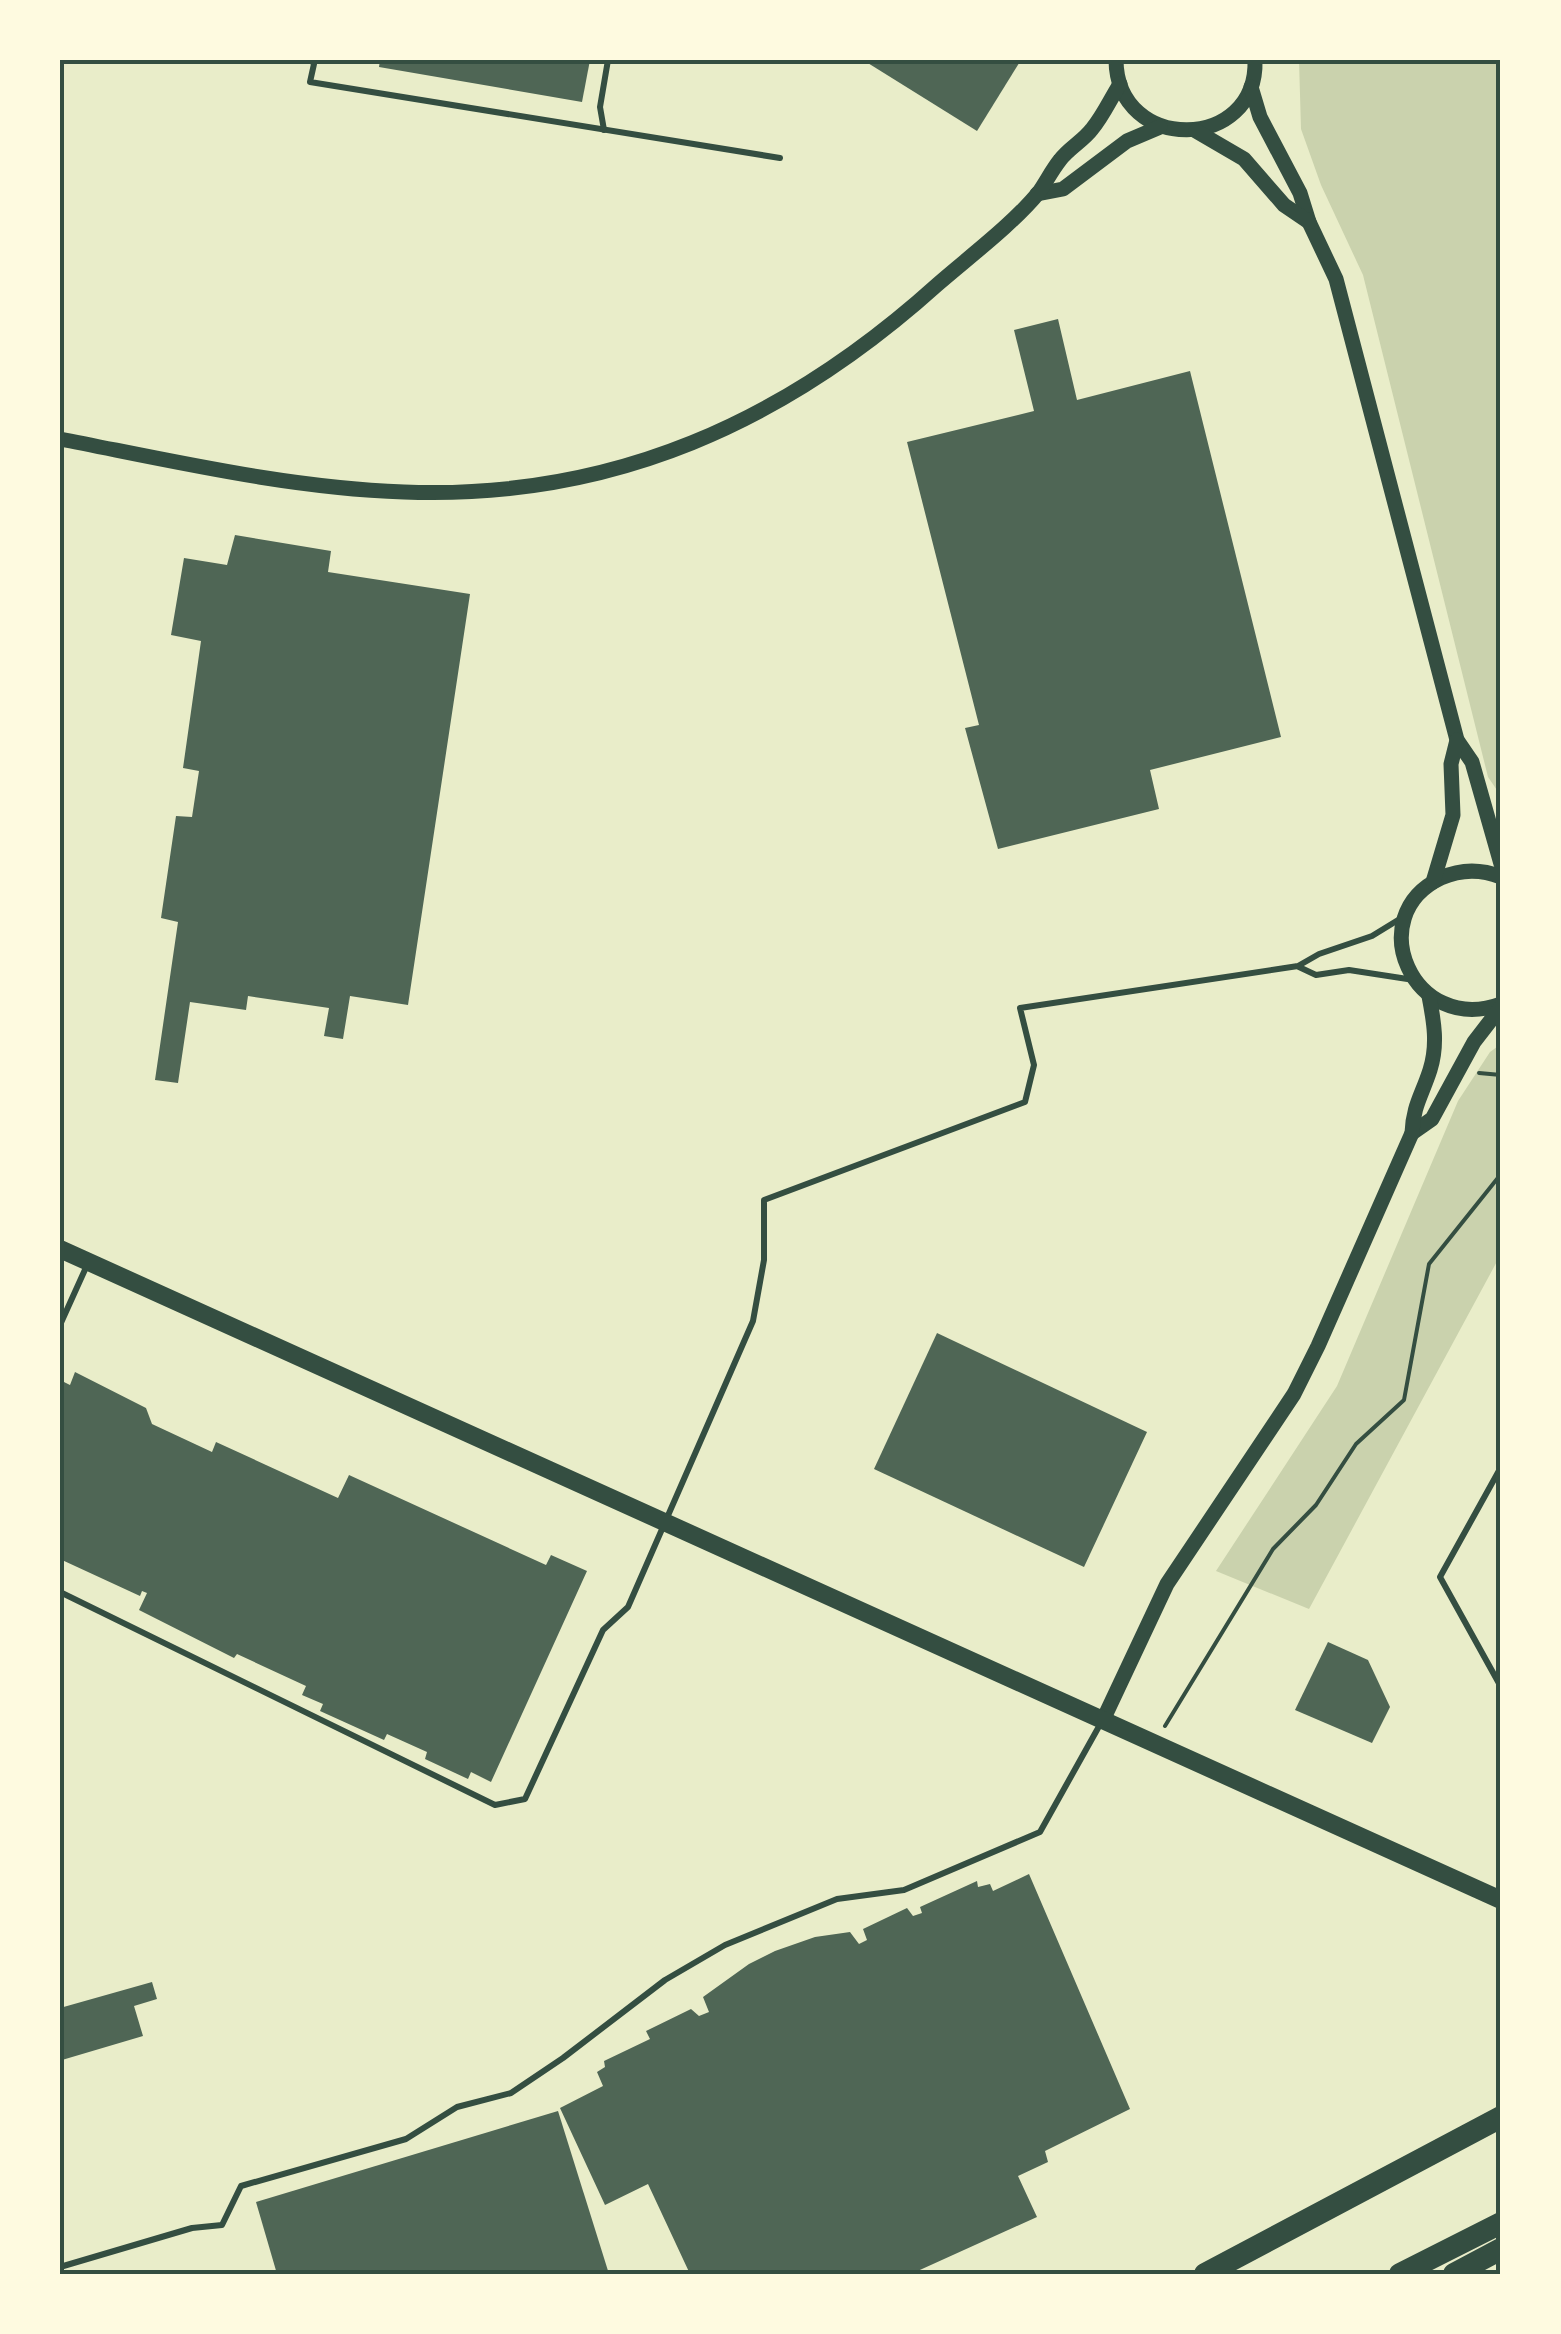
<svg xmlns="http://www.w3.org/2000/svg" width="1561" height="2334" font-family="Figtree,sans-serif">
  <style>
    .green { fill: #cad2ad }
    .building { fill: #4f6655 }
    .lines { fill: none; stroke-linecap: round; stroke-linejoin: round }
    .path { stroke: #344e41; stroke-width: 4 }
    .service { stroke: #344e41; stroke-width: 6 }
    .tertiary { stroke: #344e41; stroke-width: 15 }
    .secondary { stroke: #344e41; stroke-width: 18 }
    .motorway { stroke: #344e41; stroke-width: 22 }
    .neatline { fill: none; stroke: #344e41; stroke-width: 4 }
  </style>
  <rect width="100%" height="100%" fill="#e9edc9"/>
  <g class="green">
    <path d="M1299,60H1501V796L1488,777L1363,275L1321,185L1301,129Z"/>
    <path d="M1501,1044V1254L1309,1609L1216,1571L1337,1386L1458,1101L1490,1052Z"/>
  </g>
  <g class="building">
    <path d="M380,60H590L582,102L379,67Z"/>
    <path d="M863,60H1021L977,131Z"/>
    <path d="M1058,319L1077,400L1190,371L1281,737L1150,770L1159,809L998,849L965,728L979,725L907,442L1034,411L1014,330Z"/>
    <path d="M235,535L331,551L328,572L470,594L408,1005L350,996L343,1039L324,1036L329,1008L248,996L246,1010L190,1002L178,1083L155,1080L178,922L161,918L176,816L192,817L199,771L183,768L201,641L171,635L184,558L227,565Z"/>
    <path d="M937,1333L1147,1432L1084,1567L874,1469Z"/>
    <path d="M75,1372L146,1408L152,1424L212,1452L216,1442L338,1498L349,1475L546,1565L551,1555L587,1571L491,1782L471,1772L468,1779L425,1759L427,1752L387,1734L384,1740L320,1711L323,1704L302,1695L306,1686L237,1654L234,1658L139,1610L147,1593L142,1591L140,1596L62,1560L64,1554L60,1552V1391L64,1382L70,1385Z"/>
    <path d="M1328,1642L1368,1660L1390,1707L1372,1743L1295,1710Z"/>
    <path d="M1029,1874L1130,2109L1045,2151L1048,2162L1018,2176L1037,2217L911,2274H690L648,2184L605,2205L560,2108L603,2086L597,2072L605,2067L604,2061L650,2039L646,2031L691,2009L699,2016L709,2012L703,1997L749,1964L775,1951L815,1937L850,1932L859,1944L867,1940L863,1929L907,1908L913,1916L922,1913L920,1907L977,1881L978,1887L990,1884L993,1891Z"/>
    <path d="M152,1982L157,1999L134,2006L143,2036L62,2060L60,2008Z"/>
    <path d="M558,2111L609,2274H277L256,2202Z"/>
  </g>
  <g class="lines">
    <g class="path">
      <path d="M1479,1073L1501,1075"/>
      <path d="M1165,1726L1273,1549L1316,1505L1356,1444L1404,1400L1429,1264L1501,1174"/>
    </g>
    <g class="service">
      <path d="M311,60L314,64L310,82L780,158"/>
      <path d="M604,130L600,107L608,60"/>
      <path d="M1299,967L1316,975L1349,970L1414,980"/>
      <path d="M60,1325L88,1263"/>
      <path d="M1501,1467L1440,1577L1501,1687"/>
      <path d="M60,1592L495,1805L525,1799L603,1630L628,1607L753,1321L764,1260V1200L1025,1102L1034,1065L1020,1008L1298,966L1319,954L1372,936L1403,917"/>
      <path d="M60,2267L192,2228L222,2225L241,2186L406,2139L457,2107L511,2093L563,2058L665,1980L725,1945L837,1899L904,1890L1040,1832L1102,1721"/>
    </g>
    <g class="tertiary">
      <path d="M1116,60C1117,154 1258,152 1255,60"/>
      <path d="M1251,87L1260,117L1300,193L1309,222L1336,279L1457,740L1472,762L1501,864"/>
      <path d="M1196,131L1244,159L1284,205L1309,222"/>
      <path d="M1037,194L1063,189L1127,141L1160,127"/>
      <path d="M60,439C173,461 288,488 404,492C613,500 785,422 938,284C969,257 1014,223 1039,192C1046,182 1052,170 1060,160C1069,148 1083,141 1092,129C1103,116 1111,98 1120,84"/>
      <path d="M1501,877C1481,869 1461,869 1441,878C1361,916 1413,1036 1501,1004"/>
      <path d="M1433,882L1453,815L1451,764L1457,740"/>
      <path d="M1412,1133L1432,1119L1474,1042L1501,1007"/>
      <path d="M1103,1720L1167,1584L1294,1394L1318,1346L1412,1133C1413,1106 1422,1095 1430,1070C1438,1045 1434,1022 1429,996"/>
    </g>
    <path class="secondary" d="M60,1249L1501,1900"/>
    <g class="motorway">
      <path d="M1205,2274L1501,2117"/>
      <path d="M1400,2274L1501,2223"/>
      <path d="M1454,2274L1501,2249"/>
    </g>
  </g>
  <rect width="1561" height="2334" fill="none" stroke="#fefae0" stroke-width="125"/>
  <rect x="62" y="62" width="1436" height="2210" class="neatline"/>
</svg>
